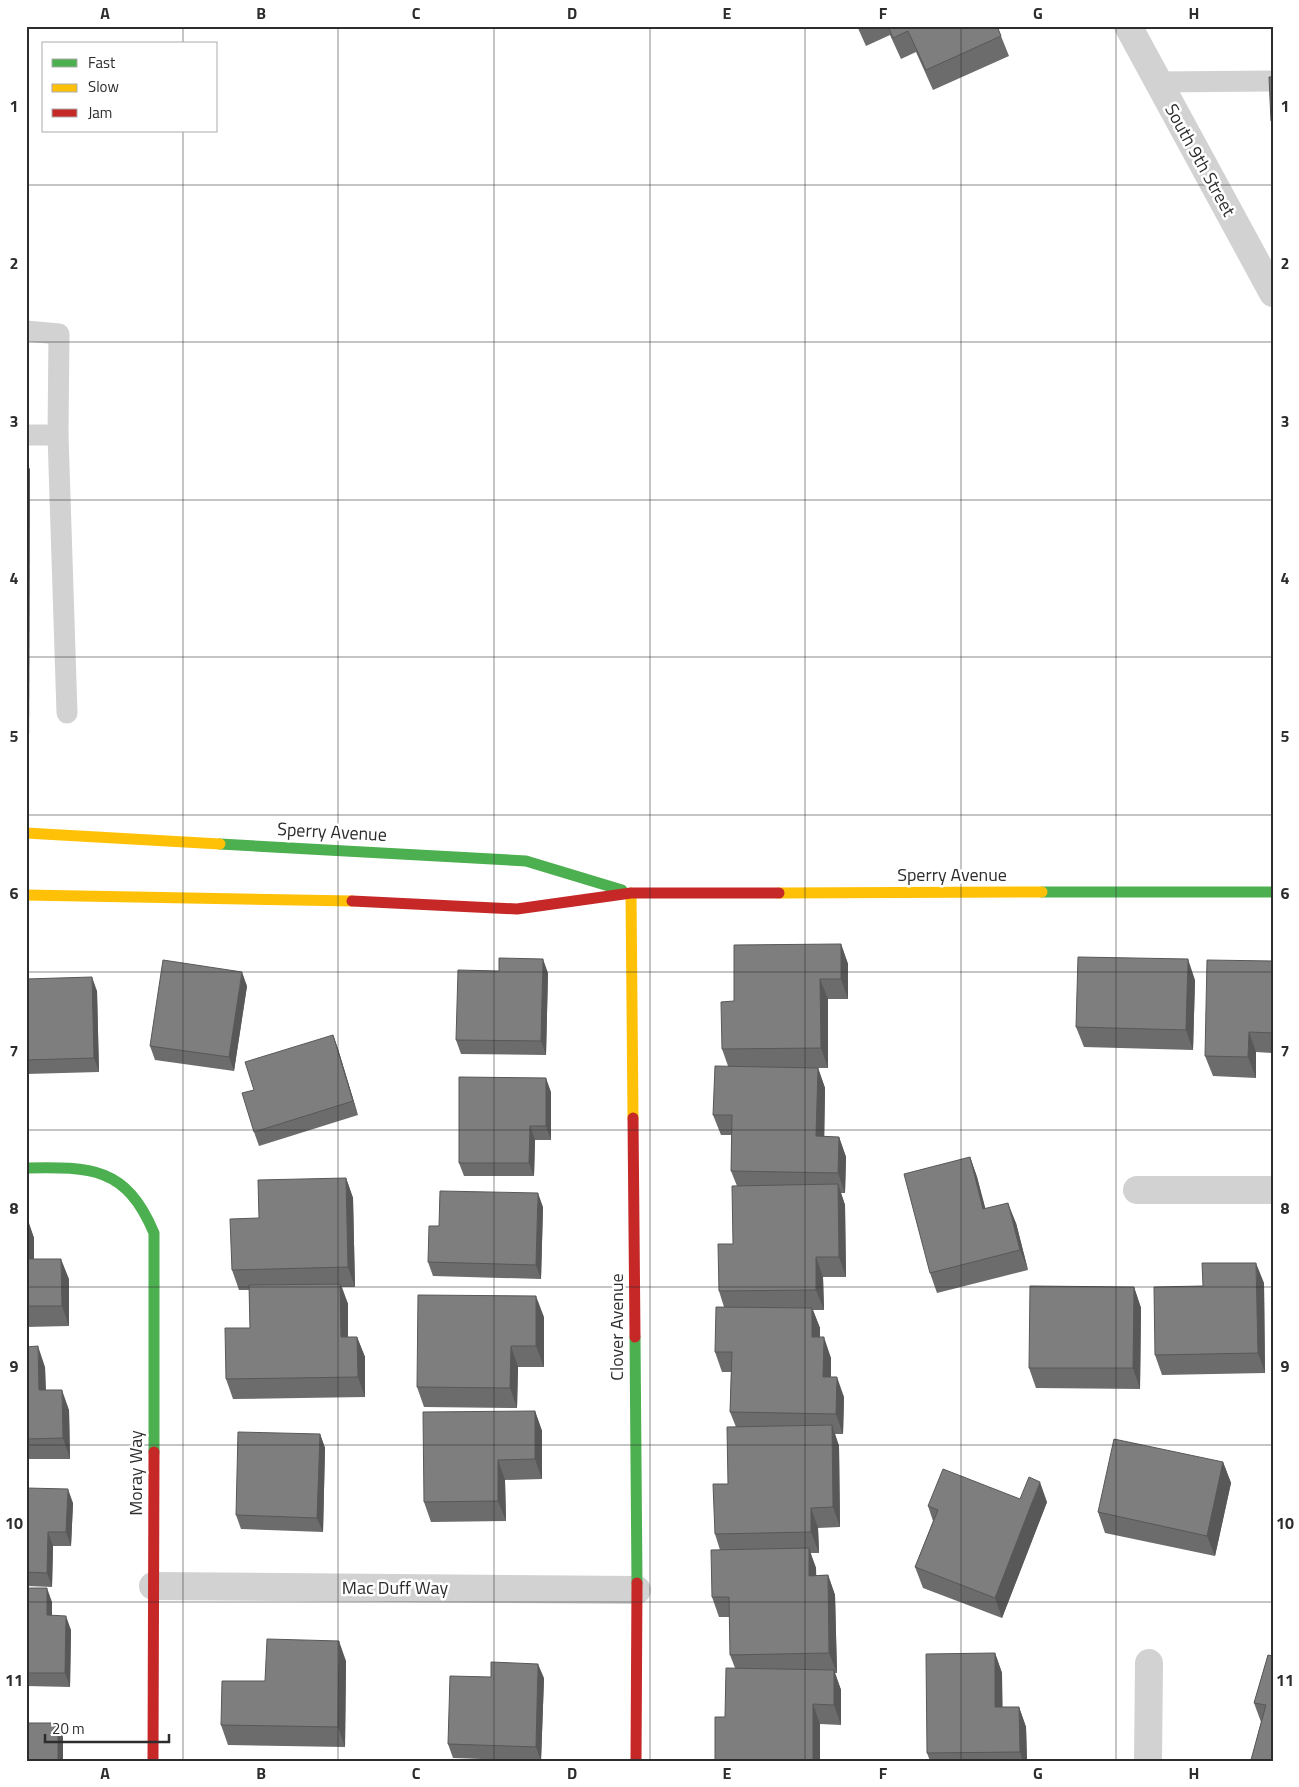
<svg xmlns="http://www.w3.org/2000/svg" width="1299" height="1787" font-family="'Titillium Web',sans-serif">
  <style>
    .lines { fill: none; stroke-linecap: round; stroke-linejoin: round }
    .lane { stroke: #d2d2d2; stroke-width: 21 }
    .street { stroke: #d2d2d2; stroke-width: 28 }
    .fast { stroke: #4caf50; stroke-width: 11 }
    .slow { stroke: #ffc107; stroke-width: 11 }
    .jam { stroke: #c62828; stroke-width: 11 }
    .wall { fill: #6c6c6c }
    .shaded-wall { fill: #585858 }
    .building { fill: #7e7e7e; stroke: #585858 }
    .grid { fill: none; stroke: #2d2d2d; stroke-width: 1; stroke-opacity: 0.55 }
    .labels { text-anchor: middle; stroke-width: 5; stroke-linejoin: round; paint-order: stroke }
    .street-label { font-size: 18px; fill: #2d2d2d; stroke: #fff }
    .neatline { fill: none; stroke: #2d2d2d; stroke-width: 2 }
    .grid-label { font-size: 16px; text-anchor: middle; font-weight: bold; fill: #2d2d2d }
  </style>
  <rect width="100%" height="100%" fill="#fff"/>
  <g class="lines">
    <g class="lane">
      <path d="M1158,82L1273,81"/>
      <path d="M26,331L59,334L58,435"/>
      <path d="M26,435H58L67,713"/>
    </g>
    <g class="street">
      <path d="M1128,26L1273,293"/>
      <path d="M1137,1190H1273"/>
      <path d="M153,1586L637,1590"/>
      <path d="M1148,1761L1149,1663"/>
    </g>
    <g class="fast">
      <path d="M220,844L526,861L622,890"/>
      <path d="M1042,892H1273"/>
      <path d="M26,1168C90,1167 126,1166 154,1233V1452"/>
      <path d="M635,1337L637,1583"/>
    </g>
    <g class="slow">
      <path d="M26,833L220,844"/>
      <path d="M631,893L633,1118"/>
      <path d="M779,893L1042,892"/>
      <path d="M26,895L352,901"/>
    </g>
    <g class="jam">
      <path d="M352,901L517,909L631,893H779"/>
      <path d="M633,1118L635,1337"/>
      <path d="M153,1761L154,1452"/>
      <path d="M636,1761L637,1583"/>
    </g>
  </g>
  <g class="wall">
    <path d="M857,26H997L1009,56L933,90L916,52L901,59L890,35L866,46Z"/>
    <path d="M26,460L30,470L29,741H26Z"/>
    <path d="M841,944L848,964V999H828V1068H818L825,1088L824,1137H839L846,1157L845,1193H841L845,1205L846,1277H823L824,1310H813L820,1328V1337L831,1358V1377L844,1397L843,1434H835L839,1446L840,1527L818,1528L819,1553H810L816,1568V1575H828L835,1595L837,1673H835L841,1690V1725L820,1724L725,1717L735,1668L730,1655V1617H719L712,1597L720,1550L715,1534L728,1484L736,1427L730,1412L731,1372H722L715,1352L724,1307L719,1291L733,1244L737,1186L731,1171L732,1135H721L713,1115L728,1066L722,1049L734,1001Z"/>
    <path d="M1273,961V1053L1256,1052V1078L1213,1076L1205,1056Z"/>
    <path d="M548,973L546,1055L461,1054L456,1040Z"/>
    <path d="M26,979L97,991L99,1072L26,1074Z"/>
    <path d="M1195,980L1193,1050L1084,1047L1076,1027Z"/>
    <path d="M247,986L234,1071L155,1060L150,1046Z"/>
    <path d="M333,1035L338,1049L358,1115L259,1146L254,1132V1090Z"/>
    <path d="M551,1092V1140H535L534,1176H464L459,1163Z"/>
    <path d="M970,1157L977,1177L985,1209L1016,1223L1028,1270L937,1293L930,1273Z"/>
    <path d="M346,1178L353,1198L355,1287H342L348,1304V1337H357L365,1357V1397L233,1399L226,1379L250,1328L249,1290H239L232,1270L259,1218Z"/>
    <path d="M543,1207L541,1279L433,1276L428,1262L439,1226Z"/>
    <path d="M26,1217L34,1238V1259L69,1279V1326L26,1327Z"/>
    <path d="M1264,1283L1265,1373L1162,1375L1155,1355L1203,1286Z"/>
    <path d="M1134,1287L1141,1308L1140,1389L1036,1388L1029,1368Z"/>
    <path d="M544,1317V1367H518L517,1408L424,1407L417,1387Z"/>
    <path d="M26,1347L45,1367L46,1390L69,1410L70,1459H26Z"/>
    <path d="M535,1411L542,1431V1479L505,1480L506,1521L431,1522L424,1502Z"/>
    <path d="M320,1434L325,1448L323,1532L241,1529L236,1515Z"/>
    <path d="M1223,1462L1231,1483L1215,1556L1105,1533L1098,1512Z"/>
    <path d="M26,1488L73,1503L71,1546H53L52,1587L26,1586Z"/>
    <path d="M1020,1499L1047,1502L1002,1618L923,1588L915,1567L933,1521L928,1506Z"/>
    <path d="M26,1588L52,1602V1616L71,1630L70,1687L26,1686Z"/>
    <path d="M995,1653L1002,1673V1707H1019L1026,1727L1027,1761H930L927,1753Z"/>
    <path d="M1268,1655L1273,1761H1251V1760L1261,1722L1254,1703Z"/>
    <path d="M346,1661L345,1747L228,1745L221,1725L265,1681Z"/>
    <path d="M491,1677L544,1678L541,1761L453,1758L448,1744Z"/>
  </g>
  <g class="shaded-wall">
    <path d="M26,460L30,470L29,741L26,732Z"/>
    <path d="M841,944L848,964V999L841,979Z"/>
    <path d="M543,959L548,973L546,1055L541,1041Z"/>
    <path d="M1188,959L1195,980L1193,1050L1186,1030Z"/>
    <path d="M242,972L247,986L234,1071L229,1057Z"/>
    <path d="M92,977L97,991L99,1072L94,1058Z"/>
    <path d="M820,979L828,999V1068L821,1048Z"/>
    <path d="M1249,1032L1256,1052V1078L1248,1057Z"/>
    <path d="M333,1035L338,1049L358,1115L353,1101Z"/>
    <path d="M818,1068L825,1088L824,1157L816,1136Z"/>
    <path d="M546,1078L551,1092V1140L546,1126Z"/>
    <path d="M530,1126L535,1140L534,1176L529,1163Z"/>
    <path d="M839,1137L846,1157L845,1193L838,1173Z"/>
    <path d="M970,1157L977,1177L991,1229L983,1209Z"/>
    <path d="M346,1178L353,1198L355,1287L348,1267Z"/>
    <path d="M838,1184L845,1205L846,1277L839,1257Z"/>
    <path d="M538,1193L543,1207L541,1279L536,1265Z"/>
    <path d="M1008,1203L1016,1223L1028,1270L1020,1250Z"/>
    <path d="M27,1217L34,1238V1279L27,1259Z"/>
    <path d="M816,1257L823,1277L824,1310L816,1290Z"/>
    <path d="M61,1259L69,1279V1326L62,1306Z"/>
    <path d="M1256,1263L1264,1283L1265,1373L1258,1353Z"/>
    <path d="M340,1284L348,1304V1357L341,1337Z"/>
    <path d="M1134,1287L1141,1308L1140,1389L1133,1368Z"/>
    <path d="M536,1296L544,1317V1367L536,1346Z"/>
    <path d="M812,1308L820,1328V1358L812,1337Z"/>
    <path d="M357,1337L365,1357V1397L358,1377Z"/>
    <path d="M824,1337L831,1358V1397L823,1377Z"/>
    <path d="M38,1346L45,1367L46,1411L39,1390Z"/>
    <path d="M511,1346L518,1367L517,1408L510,1388Z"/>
    <path d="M837,1377L844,1397L843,1434L836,1414Z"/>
    <path d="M62,1390L69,1410L70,1459L63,1438Z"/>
    <path d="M535,1411L542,1431V1479L535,1459Z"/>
    <path d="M832,1425L839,1446L840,1527L833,1507Z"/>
    <path d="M320,1434L325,1448L323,1532L317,1518Z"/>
    <path d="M498,1460L505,1480L506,1521L498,1501Z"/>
    <path d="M1223,1462L1231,1483L1215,1556L1207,1536Z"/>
    <path d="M1040,1482L1047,1502L1002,1618L995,1598Z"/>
    <path d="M68,1489L73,1503L71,1546L66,1532Z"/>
    <path d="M811,1508L818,1528L819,1553L811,1532Z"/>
    <path d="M48,1532L53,1546L52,1587L47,1573Z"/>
    <path d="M809,1548L816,1568L817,1596L809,1576Z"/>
    <path d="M828,1575L835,1595L837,1673L829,1653Z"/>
    <path d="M47,1588L52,1602V1629L47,1615Z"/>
    <path d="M66,1616L71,1630L70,1687L65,1673Z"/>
    <path d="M339,1641L346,1661L345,1747L338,1727Z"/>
    <path d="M995,1653L1002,1673L1003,1727L995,1707Z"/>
    <path d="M538,1664L544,1678L541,1761L536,1747Z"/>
    <path d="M834,1670L841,1690V1725L834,1705Z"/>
    <path d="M813,1704L820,1724V1761H813Z"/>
    <path d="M1019,1707L1026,1727L1027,1761H1023L1020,1752Z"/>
    <path d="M58,1723L63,1737V1761H58Z"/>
  </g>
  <g class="building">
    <path d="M888,26H997L1001,36L926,70L908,31L893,38Z"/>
    <path d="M1269,77H1273V121H1271Z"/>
    <path d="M841,944V979H820L821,1048L722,1049L721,1002L734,1001V945Z"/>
    <path d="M1078,957L1188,959L1186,1030L1076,1027Z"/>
    <path d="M499,958L543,959L541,1041L456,1040L458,970L499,971Z"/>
    <path d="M163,960L242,972L229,1057L150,1046Z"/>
    <path d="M1207,960L1273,961V1033L1249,1032L1248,1057L1205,1056Z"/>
    <path d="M92,977L94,1058L26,1060V979Z"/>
    <path d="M333,1035L353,1101L254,1132L242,1093L254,1090L245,1062Z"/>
    <path d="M715,1066L818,1068L816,1136L839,1137L838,1173L731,1171L732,1115H713Z"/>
    <path d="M459,1077L546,1078V1126H530L529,1163H459Z"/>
    <path d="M970,1157L983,1209L1008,1203L1020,1250L930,1273L904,1174Z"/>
    <path d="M346,1178L348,1267L232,1270L230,1219L259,1218L258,1180Z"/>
    <path d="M838,1184L839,1257H816V1290L719,1291L718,1244H733L732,1186Z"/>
    <path d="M440,1191L538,1193L536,1265L428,1262L429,1226H439Z"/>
    <path d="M26,1217H27V1259H61L62,1306H26Z"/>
    <path d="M1202,1263H1256L1258,1353L1155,1355L1154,1287L1203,1286Z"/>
    <path d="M340,1284L341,1337H357L358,1377L226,1379L225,1328H250L249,1285Z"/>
    <path d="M1030,1286L1134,1287L1133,1368H1029Z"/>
    <path d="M418,1295L536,1296V1346H511L510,1388L417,1387Z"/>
    <path d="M716,1307L812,1308V1337H824L823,1377H837L836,1414L730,1412L732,1352H715Z"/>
    <path d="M38,1346L39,1390H62L63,1438L26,1439V1347Z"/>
    <path d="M535,1411V1459L498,1460V1501L424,1502L423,1412Z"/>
    <path d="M832,1425L833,1507L811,1508V1532L715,1534L713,1484H728L727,1427Z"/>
    <path d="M238,1432L320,1434L317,1518L236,1515Z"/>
    <path d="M1114,1439L1223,1462L1207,1536L1098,1512Z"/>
    <path d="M943,1469L1020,1499L1029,1477L1040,1482L995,1598L915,1567L938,1510L928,1506Z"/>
    <path d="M26,1488L68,1489L66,1532H48L47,1573L26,1572Z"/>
    <path d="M809,1548V1576L828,1575L829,1653L730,1655L729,1597H712L711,1550Z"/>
    <path d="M26,1588H47V1615L66,1616L65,1673H26Z"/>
    <path d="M267,1639L339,1641L338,1727L221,1725L222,1681H265Z"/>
    <path d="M995,1653V1707H1019L1020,1752L927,1753L926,1654Z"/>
    <path d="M1268,1655L1273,1656V1761H1255L1251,1760L1266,1705L1254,1703Z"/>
    <path d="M491,1662L538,1664L536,1747L448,1744L450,1676L491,1677Z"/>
    <path d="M726,1668L834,1670V1705L813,1704V1761H715V1717H725Z"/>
    <rect x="26" y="1723" width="32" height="38"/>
  </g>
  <path class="grid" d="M183,26V44M338,26V1761M494,26V1761M650,26V1761M805,26V1761M961,26V1761M1116,26V1761M183,131V1761M26,185H1273M26,342H1273M26,500H1273M26,657H1273M26,815H1273M26,972H1273M26,1130H1273M26,1287H1273M26,1445H1273M26,1602H1273"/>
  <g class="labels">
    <g class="street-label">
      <text transform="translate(1200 160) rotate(61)" y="6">South 9th Street</text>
      <text transform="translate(332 832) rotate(3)" y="6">Sperry Avenue</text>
      <text x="952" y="881">Sperry Avenue</text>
      <text transform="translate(617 1327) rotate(-90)" y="6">Clover Avenue</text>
      <text transform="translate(136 1473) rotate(-90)" y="6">Moray Way</text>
      <text x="395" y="1594">Mac Duff Way</text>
    </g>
  </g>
  <rect width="1299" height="1787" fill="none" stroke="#ffffff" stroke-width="55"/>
  <rect x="42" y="42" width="175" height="90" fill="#ffffff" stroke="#ababab"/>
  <rect x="52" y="59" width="25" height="8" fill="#4caf50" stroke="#ababab"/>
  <text x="88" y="68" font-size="15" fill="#2d2d2d">Fast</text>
  <rect x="52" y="84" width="25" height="8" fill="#ffc107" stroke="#ababab"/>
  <text x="88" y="92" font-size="15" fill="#2d2d2d">Slow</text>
  <rect x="52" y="109" width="25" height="8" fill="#c62828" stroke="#ababab"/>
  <text x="88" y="118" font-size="15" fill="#2d2d2d">Jam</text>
  <path d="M45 1734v8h124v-8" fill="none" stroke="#2d2d2d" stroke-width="2.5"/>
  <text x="52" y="1734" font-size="15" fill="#2d2d2d" stroke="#ffffff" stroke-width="4" paint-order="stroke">20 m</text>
  <rect x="28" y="28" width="1244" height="1732" class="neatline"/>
  <g class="grid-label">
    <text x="105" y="19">A</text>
    <text x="261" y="19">B</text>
    <text x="416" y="19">C</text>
    <text x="572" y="19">D</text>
    <text x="727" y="19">E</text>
    <text x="883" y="19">F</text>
    <text x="1038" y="19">G</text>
    <text x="1194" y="19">H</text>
    <text x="14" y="112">1</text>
    <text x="1285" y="112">1</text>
    <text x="14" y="269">2</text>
    <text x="1285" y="269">2</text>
    <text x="14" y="427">3</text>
    <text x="1285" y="427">3</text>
    <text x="14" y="584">4</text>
    <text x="1285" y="584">4</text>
    <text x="14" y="742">5</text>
    <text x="1285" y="742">5</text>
    <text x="14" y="899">6</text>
    <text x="1285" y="899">6</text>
    <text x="14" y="1057">7</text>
    <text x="1285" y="1057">7</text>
    <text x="14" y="1214">8</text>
    <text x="1285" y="1214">8</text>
    <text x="14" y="1372">9</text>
    <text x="1285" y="1372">9</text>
    <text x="14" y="1529">10</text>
    <text x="1285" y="1529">10</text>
    <text x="14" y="1686">11</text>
    <text x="1285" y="1686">11</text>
    <text x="105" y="1779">A</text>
    <text x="261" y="1779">B</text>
    <text x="416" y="1779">C</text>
    <text x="572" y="1779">D</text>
    <text x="727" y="1779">E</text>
    <text x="883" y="1779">F</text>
    <text x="1038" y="1779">G</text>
    <text x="1194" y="1779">H</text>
  </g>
</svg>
